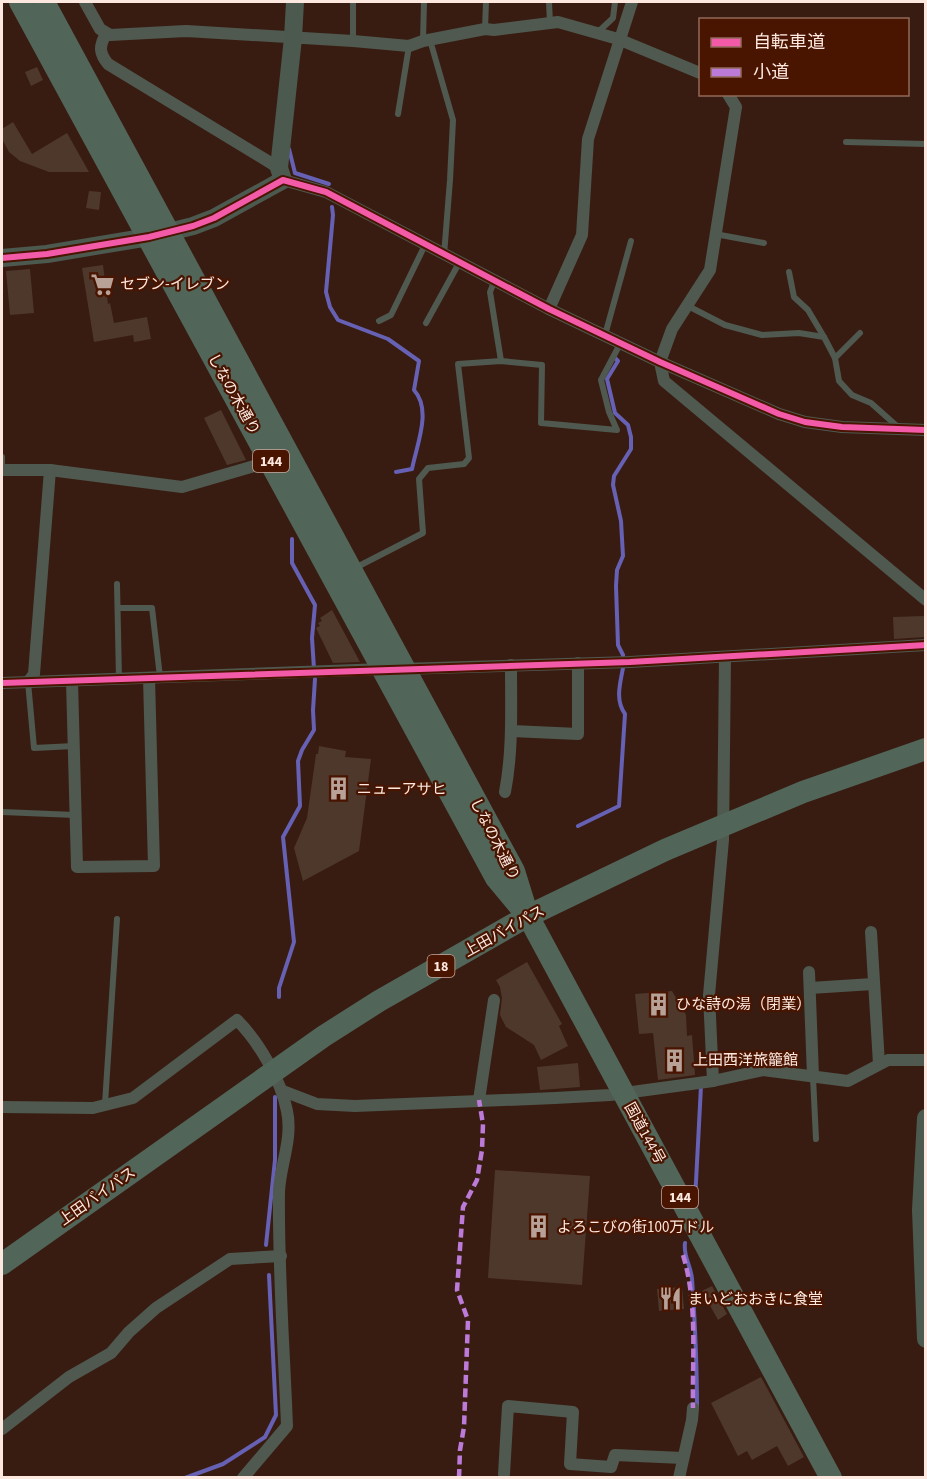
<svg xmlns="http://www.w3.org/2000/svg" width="927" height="1479" font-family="'Source Sans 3','Noto Sans JP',sans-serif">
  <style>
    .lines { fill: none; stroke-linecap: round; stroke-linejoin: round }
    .stream { stroke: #6661b4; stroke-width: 4 }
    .building { fill: #4e382b }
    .lane { stroke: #4f5950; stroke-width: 6 }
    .street { stroke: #4f5950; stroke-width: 12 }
    .secondary { stroke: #4c594f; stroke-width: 18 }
    .highway { stroke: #526559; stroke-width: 22 }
    .quiet { stroke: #bd7bd9; stroke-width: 4.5; stroke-dasharray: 9 4.5; stroke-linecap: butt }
    .cycleway-casing { stroke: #491400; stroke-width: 10 }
    .cycleway { stroke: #f35aa7; stroke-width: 6 }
    .labels { text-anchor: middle; stroke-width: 4.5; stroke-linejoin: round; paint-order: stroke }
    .shield { fill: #491400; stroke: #c7a89c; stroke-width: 1.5 }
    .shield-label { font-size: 14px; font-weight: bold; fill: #fde8df }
    .poi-label { font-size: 15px; fill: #fde8df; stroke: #491400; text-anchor: start }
    .street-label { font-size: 15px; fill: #fde8df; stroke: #491400 }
  </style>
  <rect width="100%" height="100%" fill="#381c11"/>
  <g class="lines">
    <g class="stream">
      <path d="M289,149L295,173L329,184"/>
      <path d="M332,207L333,215L326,292L330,307L338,320L388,339L419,361L414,390C432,410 417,444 412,469L396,472"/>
      <path d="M615,358L618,361L607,379L615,413L628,425L631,437V449L614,476L613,485L621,521L623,556L617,570L616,586L618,645L623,655"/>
      <path d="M292,539V563L315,605L312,638L314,669"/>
      <path d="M578,826L619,806L625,714C615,700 620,684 623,668"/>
      <path d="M279,997V988L294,942L283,837L300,806L298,761L302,750L314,730L313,710L315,679"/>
      <path d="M695,1201L701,1086"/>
      <path d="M685,1243C683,1256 691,1266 692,1279C695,1322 697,1365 697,1409"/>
      <path d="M266,1245L275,1160V1097"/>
      <path d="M185,1478L223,1464L265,1437L276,1415L269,1275"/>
    </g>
  </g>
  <g class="building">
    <path d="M37,67L43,80L31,86L25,72Z"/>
    <path d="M13,122L32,154L67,133L89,172H49L20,161L9,152L2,139V129Z"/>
    <path d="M89,191L101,192L99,210L86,208Z"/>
    <path d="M103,265L108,304L110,303L114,323L147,317L151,339L134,342L133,335L94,342L82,268Z"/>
    <path d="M30,269L34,313L10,315L6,271Z"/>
    <path d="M221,410L246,460L227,465L204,418Z"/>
    <path d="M332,610L360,662L333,663L316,628L320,626L318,623L322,621L320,618Z"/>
    <path d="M924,616L925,637L894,639L893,617Z"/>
    <path d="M319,746L346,751L345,757L371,759L359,851L303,881L294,848L307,818L316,754H318Z"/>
    <path d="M527,962L562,1024L559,1026L568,1046L541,1060L534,1045L506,1027L500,1015L502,998L500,987L496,980Z"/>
    <path d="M672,991L686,1015L687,1036L692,1035L695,1075L658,1080L653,1033L639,1034L635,994Z"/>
    <path d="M578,1063L580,1087L540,1090L537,1067Z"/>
    <path d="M495,1170L590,1176L582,1285L488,1278Z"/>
    <path d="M712,1286L727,1314L718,1320L702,1291Z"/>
    <path d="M682,1287L684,1309L659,1311L657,1289Z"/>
    <path d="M761,1377L804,1457L788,1466L777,1446L752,1460L747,1451L738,1456L711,1403Z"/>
  </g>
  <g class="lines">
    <g class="lane">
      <path d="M353,2V41"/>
      <path d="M549,2L550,23"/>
      <path d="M485,29L486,2"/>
      <path d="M597,33L613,18L615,2"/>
      <path d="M430,40L453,120L450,180L444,255"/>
      <path d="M423,41L424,2"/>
      <path d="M398,114L409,46"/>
      <path d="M846,142L926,144"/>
      <path d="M715,234L764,243"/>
      <path d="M789,272L794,297L808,310L824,337"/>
      <path d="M494,282L490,292L501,361"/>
      <path d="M688,306L725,325L762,335L799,333L824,337L835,358L839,381L852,395L871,403L898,427"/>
      <path d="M379,321L391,315L425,245"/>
      <path d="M426,323L459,263"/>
      <path d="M605,335L631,241"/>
      <path d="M835,358L860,333"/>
      <path d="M2,457V470"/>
      <path d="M355,568L423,533L419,479L428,468L464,464L469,458L458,364L501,361L542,365L541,423L617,430L609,412L601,380L620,344"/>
      <path d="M117,584L119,679"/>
      <path d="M118,608H152L160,677"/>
      <path d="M28,682L34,748L74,746"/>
      <path d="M2,812L75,815"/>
      <path d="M813,1077L816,1139"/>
      <path d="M105,1104L117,919"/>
    </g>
    <g class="street">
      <path d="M85,2L100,29L110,35L186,31L353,41L409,46L423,41L485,29L494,30L558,22L618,39L700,73"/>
      <path d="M106,34C99,46 99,53 108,64L279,168"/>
      <path d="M728,94L736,107L710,270L672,329L660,362L664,381L926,600"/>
      <path d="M283,180L326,192L549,309L660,362L779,414L805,422L842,427L926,430"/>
      <path d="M549,309L582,235L588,139L632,2"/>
      <path d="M2,470H50L182,487L271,461"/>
      <path d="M401,669L630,662L926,645"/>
      <path d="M72,681L77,867L154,866L149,678"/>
      <path d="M28,682L34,674L50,470"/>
      <path d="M2,683L384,669"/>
      <path d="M512,731L578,734V663"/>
      <path d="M505,792C513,750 511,708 511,665"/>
      <path d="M871,932L879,1064"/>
      <path d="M809,972L813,1076"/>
      <path d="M810,988L873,984"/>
      <path d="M713,1081L709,995L723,840L725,657"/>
      <path d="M283,1091L317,1104L355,1106L555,1098L610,1095L713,1081L763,1070L848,1081L888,1060H926"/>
      <path d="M479,1100L494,1000"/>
      <path d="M2,1107L93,1108L133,1098L237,1020C259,1042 281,1080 287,1111C293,1139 280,1165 279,1192C278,1270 284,1348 287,1426L243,1478"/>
      <path d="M2,1429L69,1377L111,1353L129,1332L156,1308L230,1259L281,1256"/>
      <path d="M504,1474L508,1406L573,1412L570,1464L611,1467L615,1455L683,1458"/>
      <path d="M679,1478L692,1420L693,1408"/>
    </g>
    <g class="secondary">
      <path d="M2,258L47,254L149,237L193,226L214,218L283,180L279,168L293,38L295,2"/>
      <path d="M926,1118L921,1210L926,1339"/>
    </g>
    <g class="highway">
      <path d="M20,2L496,878L521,908"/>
      <path d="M44,2L514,871L528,916L831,1478"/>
      <path d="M2,1264L324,1036L379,1001L528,916L665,850L803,792L926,749"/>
    </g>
    <g class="quiet">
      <path d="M683,1255C698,1304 692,1358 693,1408"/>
      <path d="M459,1478L460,1450L464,1427L468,1320L457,1290L463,1207L477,1180L482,1150L483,1124L479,1100"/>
    </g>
    <defs>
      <g id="cycleway">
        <path d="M2,258L47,254L149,237L193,226L214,218L283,180L326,192L549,309L660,362L779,414L805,422L842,427L926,430"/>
        <path d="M2,683L630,662L926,645"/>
      </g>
    </defs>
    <use href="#cycleway" class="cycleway-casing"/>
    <use href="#cycleway" class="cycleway"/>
  </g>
  <defs>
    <symbol id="supermarket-bare" viewBox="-9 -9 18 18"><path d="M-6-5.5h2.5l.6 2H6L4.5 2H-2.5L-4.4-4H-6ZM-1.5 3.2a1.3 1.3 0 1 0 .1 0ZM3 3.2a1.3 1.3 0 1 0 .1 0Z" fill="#b8a197" stroke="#491400" stroke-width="2.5" paint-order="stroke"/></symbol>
    <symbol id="building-bare" viewBox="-9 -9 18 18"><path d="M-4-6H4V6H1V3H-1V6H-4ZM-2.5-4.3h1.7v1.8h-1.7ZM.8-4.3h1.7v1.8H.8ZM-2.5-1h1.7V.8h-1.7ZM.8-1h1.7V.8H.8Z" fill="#b8a197" stroke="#491400" stroke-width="2.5" paint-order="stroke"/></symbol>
    <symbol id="restaurant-bare" viewBox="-9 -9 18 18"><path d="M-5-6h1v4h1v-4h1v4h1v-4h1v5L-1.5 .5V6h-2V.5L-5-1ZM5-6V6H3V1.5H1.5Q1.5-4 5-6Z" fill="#b8a197" stroke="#491400" stroke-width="2.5" paint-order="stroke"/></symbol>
  </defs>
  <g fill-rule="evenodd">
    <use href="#supermarket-bare" x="86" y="268" width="33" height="33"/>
    <use href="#building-bare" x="322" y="772" width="33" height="33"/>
    <use href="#building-bare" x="642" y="988" width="33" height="33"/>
    <use href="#building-bare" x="658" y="1044" width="33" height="33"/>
    <use href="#building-bare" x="522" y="1210" width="33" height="33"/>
    <use href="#restaurant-bare" x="654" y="1282" width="33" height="33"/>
  </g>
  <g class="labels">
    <g class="shield">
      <rect x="253" y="450" width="36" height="22" rx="4.5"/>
      <rect x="427.5" y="955" width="27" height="22" rx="4.5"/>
      <rect x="662" y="1186" width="36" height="22" rx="4.5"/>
    </g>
    <g class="shield-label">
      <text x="271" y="466">144</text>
      <text x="441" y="971">18</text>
      <text x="680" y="1202">144</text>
    </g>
    <g class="poi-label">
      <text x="120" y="289">セブン-イレブン</text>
      <text x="357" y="794">ニューアサヒ</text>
      <text x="676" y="1009">ひな詩の湯（閉業）</text>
      <text x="693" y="1065">上田西洋旅籠館</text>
      <text x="557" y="1232">よろこびの街100万ドル</text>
      <text x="688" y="1304">まいどおおきに食堂</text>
    </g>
    <g class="street-label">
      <text transform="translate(234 394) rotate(61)" y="5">しなの木通り</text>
      <text transform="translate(495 839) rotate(63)" y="5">しなの木通り</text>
      <text transform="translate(504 931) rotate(-29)" y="5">上田バイパス</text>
      <text transform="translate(645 1133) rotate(61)" y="5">国道144号</text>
      <text transform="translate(97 1196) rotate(-35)" y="5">上田バイパス</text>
    </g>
  </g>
  <rect width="927" height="1479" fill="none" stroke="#fde8df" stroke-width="6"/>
  <rect x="699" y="18" width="210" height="78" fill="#491400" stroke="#916959" stroke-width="1.5"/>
  <rect x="711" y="38" width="30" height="9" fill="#f35aa7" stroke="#916959" stroke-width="1.5"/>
  <text x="753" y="48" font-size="18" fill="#fde8df">自転車道</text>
  <rect x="711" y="68" width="30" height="9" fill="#bd7bd9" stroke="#916959" stroke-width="1.5"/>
  <text x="753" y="78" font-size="18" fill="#fde8df">小道</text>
</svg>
